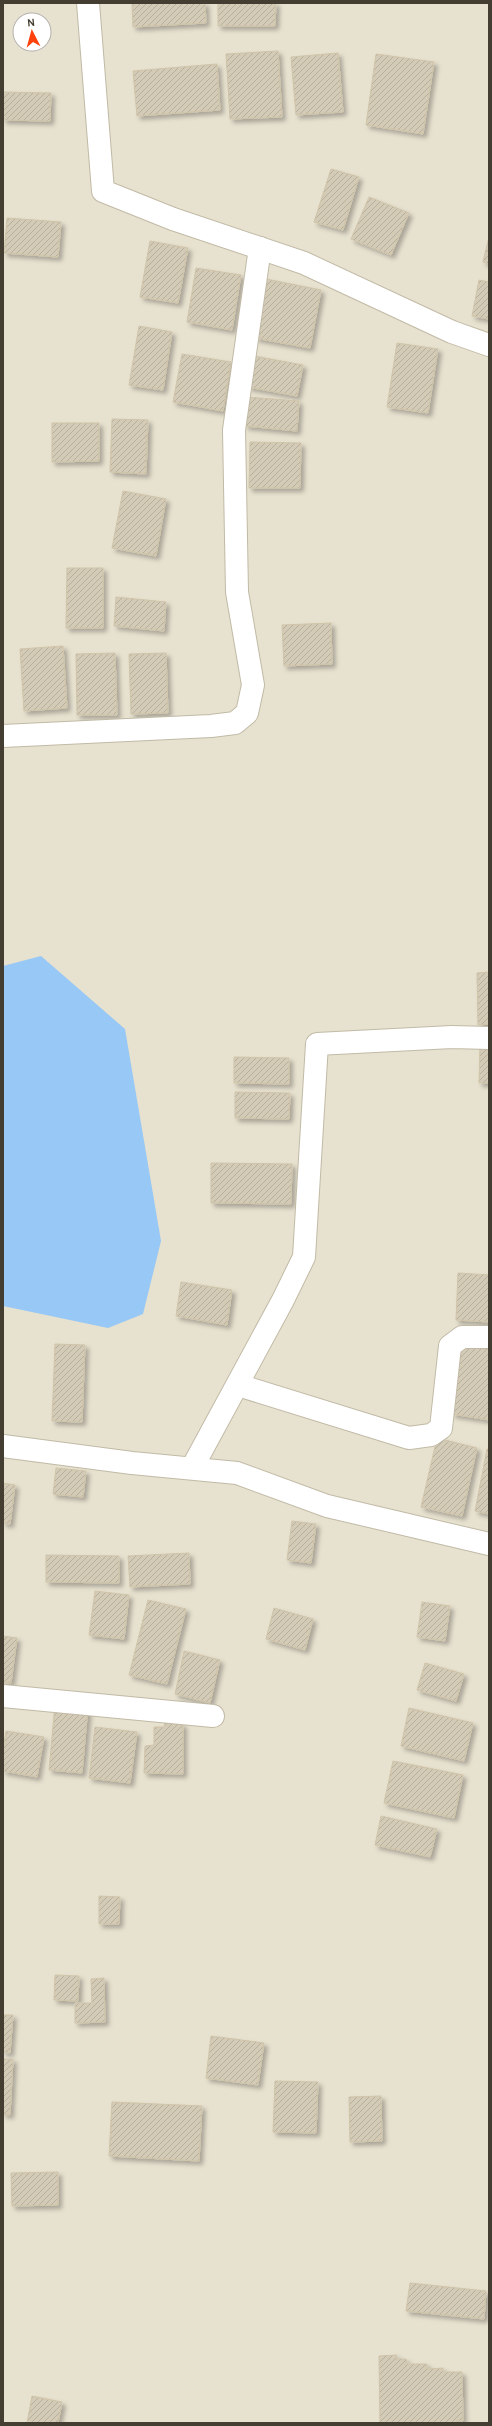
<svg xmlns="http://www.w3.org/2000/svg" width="492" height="2426" font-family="Karla,sans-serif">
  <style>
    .residential { fill: #e7e1cf; fill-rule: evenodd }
    .water { fill: #97c8f6 }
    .building { fill: url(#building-hatch); stroke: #d0c4a9; filter: url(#shadow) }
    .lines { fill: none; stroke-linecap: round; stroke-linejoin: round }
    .minor-casing { stroke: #c1baa6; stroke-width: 24 }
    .minor { stroke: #fff; stroke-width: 22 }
  </style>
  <defs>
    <pattern id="building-hatch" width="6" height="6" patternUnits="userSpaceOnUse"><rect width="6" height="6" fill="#d4cbb6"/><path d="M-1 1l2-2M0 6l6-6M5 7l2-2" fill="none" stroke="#b7af9d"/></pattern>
    <filter id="shadow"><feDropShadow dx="3.5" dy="3.5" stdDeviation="2" flood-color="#0004"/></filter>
  </defs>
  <rect width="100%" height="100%" fill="#f2eee1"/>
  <path class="residential" d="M3,3H489V2423H3ZM20,20H44V44H20Z"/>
  <path class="water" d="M41,956L125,1029L161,1241L143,1314L108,1328L3,1306V966Z"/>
  <g class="building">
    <path d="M132,3H205L206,23L133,27Z"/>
    <path d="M218,3H276L275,26H218Z"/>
    <path d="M278,51L282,117L230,119L226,54Z"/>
    <path d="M338,53L343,112L296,115L291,57Z"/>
    <path d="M376,54L434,62L423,134L366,125Z"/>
    <path d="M217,64L220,110L137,116L133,71Z"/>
    <path d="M3,92L51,93L50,121L3,120Z"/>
    <path d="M331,169L359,177L343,230L314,222Z"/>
    <path d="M369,197L409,213L391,255L351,239Z"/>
    <path d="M7,218L61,222L58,257L4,253Z"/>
    <path d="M489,237V264L483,262Z"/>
    <path d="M150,241L188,248L178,303L140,297Z"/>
    <path d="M196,268L241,275L232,330L187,322Z"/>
    <path d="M266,279L321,290L310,348L255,338Z"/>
    <path d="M479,280L489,282V319L472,316Z"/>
    <path d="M139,326L172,332L163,390L129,385Z"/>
    <path d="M397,343L438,349L428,413L387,407Z"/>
    <path d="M182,354L231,362L223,411L173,402Z"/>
    <path d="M254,356L303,365L297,396L248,387Z"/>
    <path d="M247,397L299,401L297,431L245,426Z"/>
    <path d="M112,419L148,420L146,474L110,472Z"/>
    <path d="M52,423H99V461L52,462Z"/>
    <path d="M250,442L301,443L300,488H249Z"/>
    <path d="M123,491L166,499L156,556L112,548Z"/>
    <path d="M67,568H103V628H66Z"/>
    <path d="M116,597L166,602L164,631L114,626Z"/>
    <path d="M331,623L332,664L284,666L282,625Z"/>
    <path d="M63,646L67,708L24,711L20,649Z"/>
    <path d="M115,653L117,715H77L76,654Z"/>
    <path d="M166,653L168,713L131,714L129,654Z"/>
    <path d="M489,972V1024L478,1025L477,973Z"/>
    <path d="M480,1045L489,1046V1083H479Z"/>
    <path d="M234,1057L289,1058V1084L234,1083Z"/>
    <path d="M235,1092L290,1093L289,1119L235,1118Z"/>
    <path d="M211,1163L292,1164L291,1204L211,1203Z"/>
    <path d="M458,1273L489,1275V1322L456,1320Z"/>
    <path d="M181,1282L232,1290L227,1325L176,1316Z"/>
    <path d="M462,1343L489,1347V1420L452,1414Z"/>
    <path d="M55,1344L85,1345L82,1422L52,1421Z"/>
    <path d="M437,1438L477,1448L462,1516L421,1507Z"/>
    <path d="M487,1449H489V1514L475,1511Z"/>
    <path d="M56,1468L86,1471L83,1497L53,1494Z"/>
    <path d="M3,1483L15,1485L10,1524L3,1523Z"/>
    <path d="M292,1521L316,1524L311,1563L287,1560Z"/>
    <path d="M189,1553L190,1584L130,1587L128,1556Z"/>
    <path d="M46,1555L119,1556V1583L46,1582Z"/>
    <path d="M95,1591L129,1595L124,1639L89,1635Z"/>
    <path d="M148,1600L186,1609L167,1684L129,1675Z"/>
    <path d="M422,1602L450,1606L445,1641L417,1637Z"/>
    <path d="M274,1608L313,1619L305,1650L266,1639Z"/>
    <path d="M3,1636L17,1638L11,1683L3,1682Z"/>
    <path d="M184,1651L220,1660L210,1703L175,1694Z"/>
    <path d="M425,1663L464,1674L456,1701L417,1690Z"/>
    <path d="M55,1704L88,1707L82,1773L49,1770Z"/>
    <path d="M409,1708L473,1723L464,1761L401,1746Z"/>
    <path d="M165,1723L183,1724V1774L144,1773L145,1746L154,1745V1727H164Z"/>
    <path d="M95,1727L137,1732L130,1783L89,1778Z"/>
    <path d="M6,1731L44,1737L37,1777L3,1771V1749Z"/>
    <path d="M393,1761L463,1775L454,1818L384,1803Z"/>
    <path d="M381,1816L437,1829L430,1857L375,1845Z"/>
    <path d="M99,1896L120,1897L119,1924H99Z"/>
    <path d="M55,1975L79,1976L78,2001L54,2000Z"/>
    <path d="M104,1978L105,2022L75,2023V2003H92L91,1979Z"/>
    <path d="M3,2015H13L10,2053L3,2052Z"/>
    <path d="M211,2036L264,2043L258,2085L206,2078Z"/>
    <path d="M3,2059H13L10,2115L3,2114Z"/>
    <path d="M275,2081L318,2082L316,2133L273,2132Z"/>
    <path d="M381,2096L382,2141L350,2142L349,2097Z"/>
    <path d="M112,2102L202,2106L199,2161L109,2156Z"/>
    <path d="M58,2172V2205L12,2206L11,2173Z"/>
    <path d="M410,2283L486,2291L484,2319L406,2311Z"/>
    <path d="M397,2355L396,2359H406L407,2364H427V2369L443,2368V2372H462L463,2421H456V2423H380L379,2356Z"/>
    <path d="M32,2396L62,2402L58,2423H27Z"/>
  </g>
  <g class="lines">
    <defs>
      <g id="minor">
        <path d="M88,3L103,191L173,219L304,263L452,332L489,345"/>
        <path d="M3,736L211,726L235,723L247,713L253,685L237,592L234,430L260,248"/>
        <path d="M238,1385L409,1438L431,1435L441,1428L450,1346L462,1337H489"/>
        <path d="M3,1446L132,1463L237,1473L327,1506L489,1544"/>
        <path d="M192,1468L283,1300L304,1257L317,1044L452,1037L489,1038"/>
        <path d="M3,1696L213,1716"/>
      </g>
    </defs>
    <use href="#minor" class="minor-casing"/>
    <use href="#minor" class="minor"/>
  </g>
  <rect width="492" height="2426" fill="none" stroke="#443e32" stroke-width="8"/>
  <g transform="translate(32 32) rotate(354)"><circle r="19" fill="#ffffff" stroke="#b4b2ad"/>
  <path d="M0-3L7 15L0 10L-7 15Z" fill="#ff420c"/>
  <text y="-6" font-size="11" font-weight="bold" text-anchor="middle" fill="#443e32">N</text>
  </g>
</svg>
